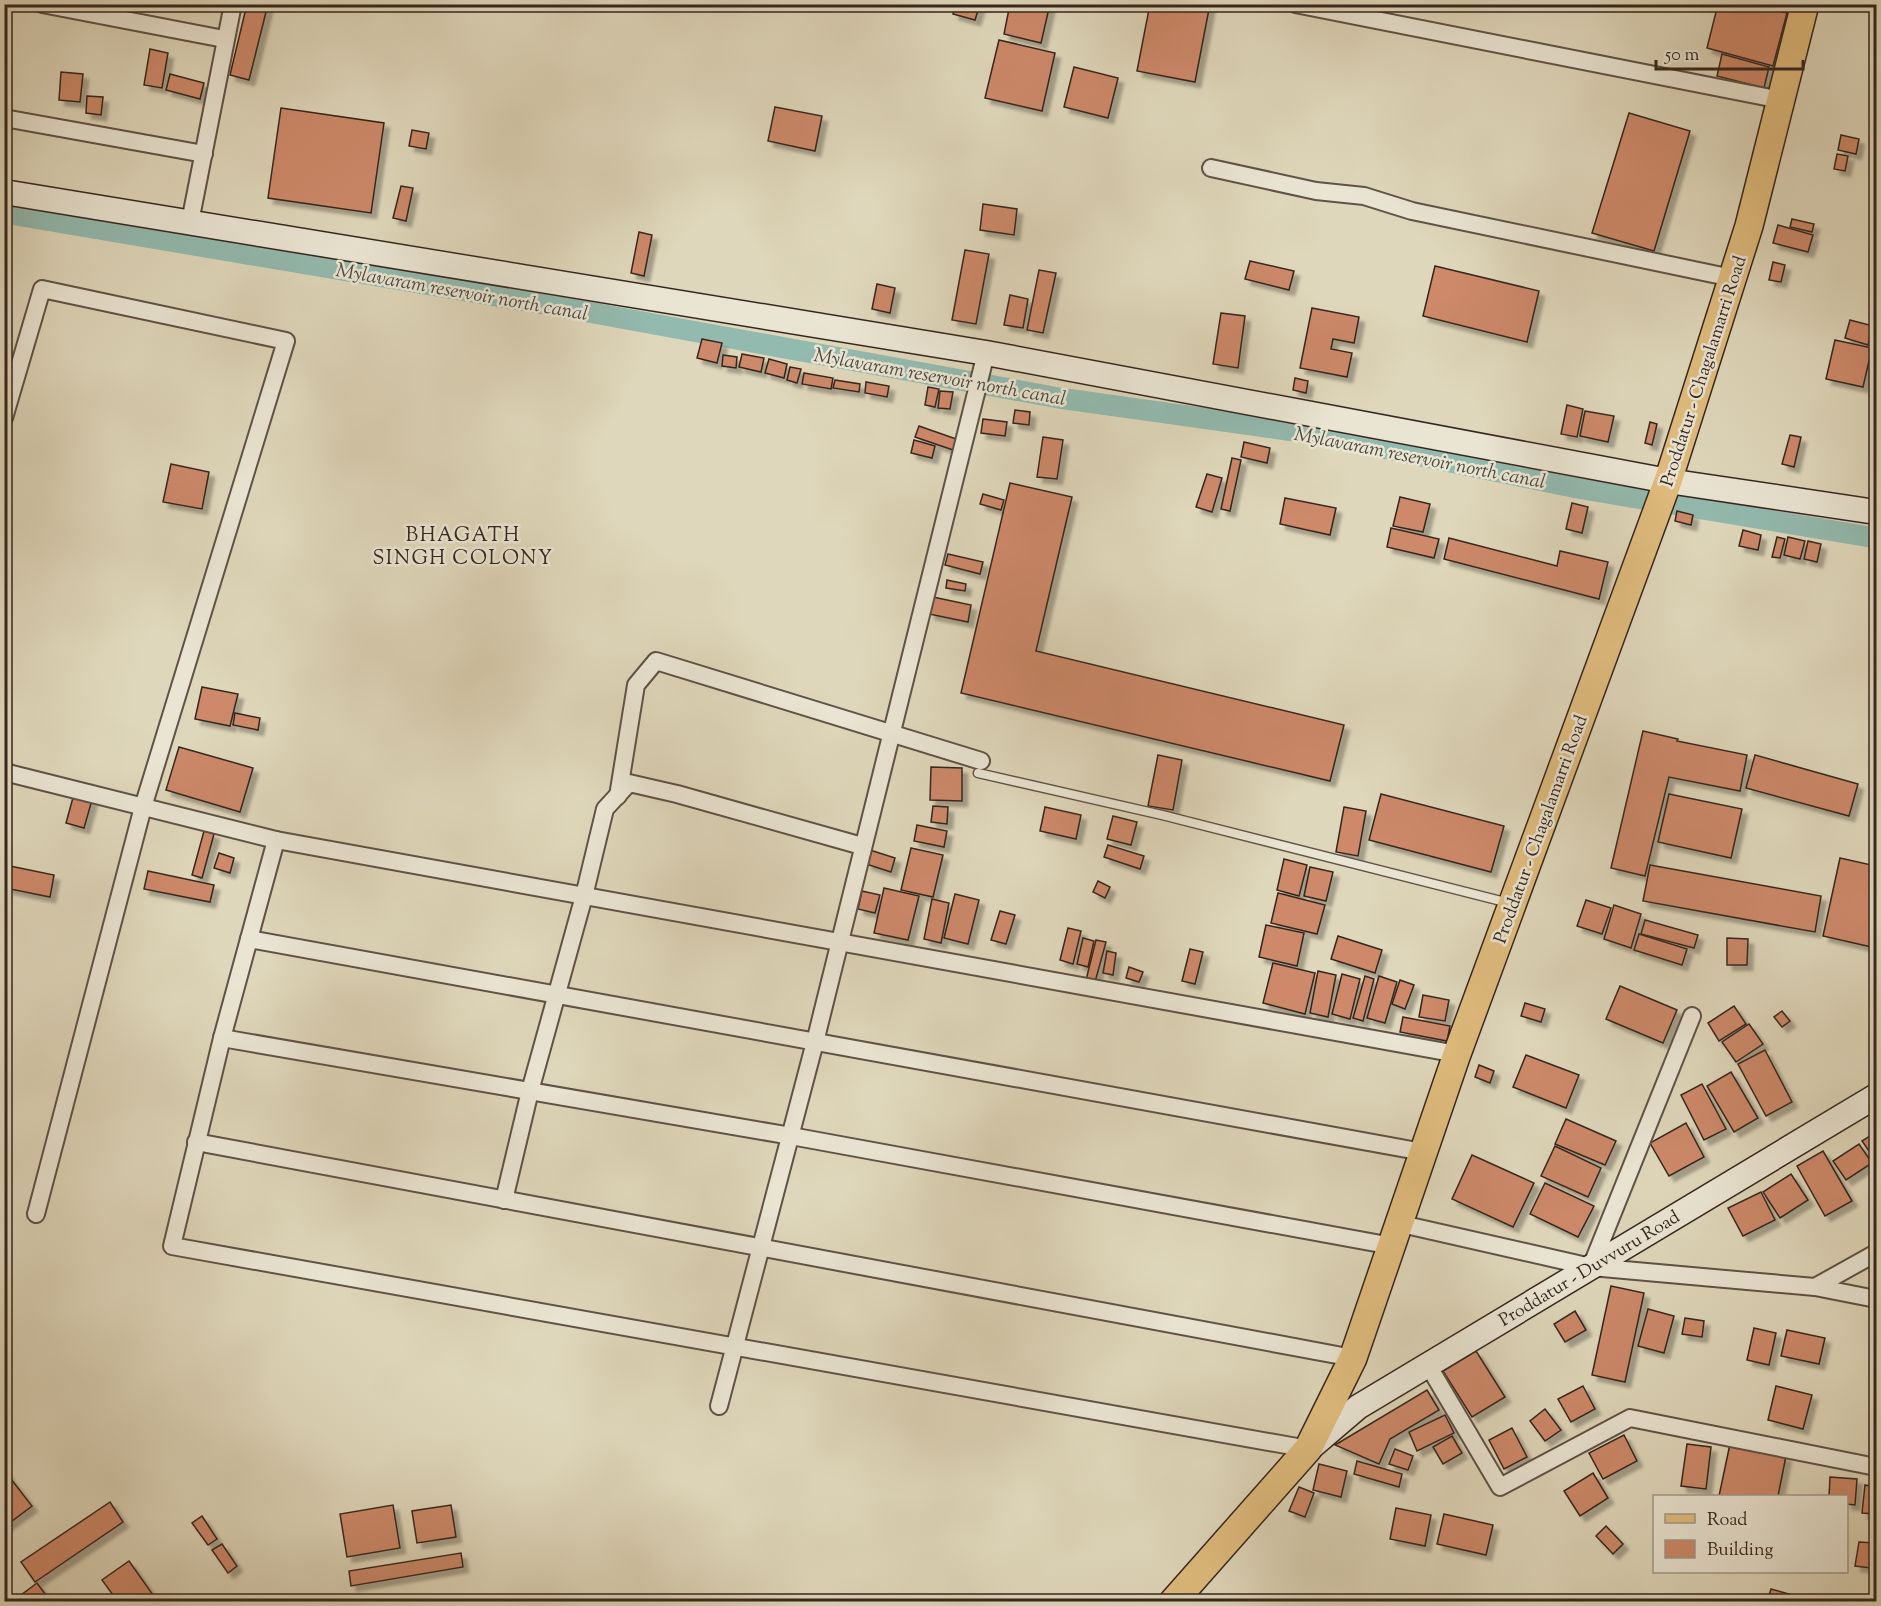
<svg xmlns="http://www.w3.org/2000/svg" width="1881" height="1606" font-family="'Sorts Mill Goudy',serif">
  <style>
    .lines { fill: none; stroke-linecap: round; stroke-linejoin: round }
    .canal { stroke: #93baaf; stroke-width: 21 }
    .building { fill: #cd896a; stroke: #36261f; stroke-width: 1.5; filter: url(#shadow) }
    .lane-casing { stroke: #605246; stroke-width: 11 }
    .street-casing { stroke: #605246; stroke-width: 20 }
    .secondary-casing { stroke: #36261f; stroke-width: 27 }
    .primary-casing { stroke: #36261f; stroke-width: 30 }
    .lane { stroke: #eae5d3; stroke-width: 8 }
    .street { stroke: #eae5d3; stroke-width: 16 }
    .secondary { stroke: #eae5d3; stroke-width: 24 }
    .primary { stroke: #e0bc7e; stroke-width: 27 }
    .labels { text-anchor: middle; stroke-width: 5; stroke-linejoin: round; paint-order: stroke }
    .street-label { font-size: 18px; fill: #36261f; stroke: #eae5d3 }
    .water-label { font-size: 20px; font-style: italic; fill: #4d4b43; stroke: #eae5d3 }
    .neighbourhood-label { font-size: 20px; letter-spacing: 1.5px; fill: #36261f; stroke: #eae5d3 }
  </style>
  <defs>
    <filter id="shadow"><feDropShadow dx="5.5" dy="5.5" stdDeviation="1.5" flood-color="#0004"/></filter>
  </defs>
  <rect width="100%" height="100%" fill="#dfd7bb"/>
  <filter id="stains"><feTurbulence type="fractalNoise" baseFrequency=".00333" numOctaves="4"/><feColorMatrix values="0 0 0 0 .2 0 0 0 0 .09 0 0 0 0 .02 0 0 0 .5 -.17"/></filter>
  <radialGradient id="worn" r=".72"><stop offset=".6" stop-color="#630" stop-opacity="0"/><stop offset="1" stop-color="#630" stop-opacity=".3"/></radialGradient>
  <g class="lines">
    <path class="canal" d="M4,213L555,306L1059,398L1315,434L1577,488L1876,538"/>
  </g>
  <g class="building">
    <path d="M247,4H268L249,80L230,75Z"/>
    <path d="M956,4H980L975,20L953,14Z"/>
    <path d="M1010,4H1050L1041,43L1004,34Z"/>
    <path d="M1150,4H1210L1195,82L1137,71Z"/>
    <path d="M1718,4H1753L1787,13L1773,66L1707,48Z"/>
    <path d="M999,40L1055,53L1042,111L985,98Z"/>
    <path d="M150,49L168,53L162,88L144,85Z"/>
    <path d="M1722,54L1769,67L1764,88L1717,76Z"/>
    <path d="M1074,67L1118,78L1108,118L1064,107Z"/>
    <path d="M61,72L83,74L80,102L59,100Z"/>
    <path d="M170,74L204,83L200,99L166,90Z"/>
    <path d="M87,96L103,97L101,115L86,113Z"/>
    <path d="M775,107L822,116L815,151L768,141Z"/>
    <path d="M281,108L384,123L371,213L268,198Z"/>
    <path d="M1629,113L1690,131L1654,251L1592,233Z"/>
    <path d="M412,130L429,133L426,149L409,146Z"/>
    <path d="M1841,135L1859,139L1856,154L1838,150Z"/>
    <path d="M1837,154L1848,156L1845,171L1834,169Z"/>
    <path d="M401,186L413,188L406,221L393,218Z"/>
    <path d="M983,204L1017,209L1014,235L980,230Z"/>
    <path d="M1792,219L1814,224L1812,232L1790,227Z"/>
    <path d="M1778,225L1813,235L1808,252L1773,243Z"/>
    <path d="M639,232L652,235L644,276L631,273Z"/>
    <path d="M965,250L989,254L976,324L952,320Z"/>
    <path d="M1250,261L1294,271L1289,290L1245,279Z"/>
    <path d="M1773,262L1785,265L1781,282L1769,280Z"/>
    <path d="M1435,266L1539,291L1527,342L1423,316Z"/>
    <path d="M1039,270L1056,273L1043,333L1027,330Z"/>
    <path d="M877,284L895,288L890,313L872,309Z"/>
    <path d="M1010,295L1028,299L1023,328L1004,325Z"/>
    <path d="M1312,308L1359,317L1354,343L1333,339L1331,349L1352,353L1347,377L1300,368Z"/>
    <path d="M1221,313L1245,316L1238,368L1213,364Z"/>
    <path d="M1850,320L1873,326L1868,345L1845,338Z"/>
    <path d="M702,339L722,343L717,363L697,358Z"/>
    <path d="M1835,340L1872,348L1863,387L1826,379Z"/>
    <path d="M742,354L764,358L761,372L739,367Z"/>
    <path d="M723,355L737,357L736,368L722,366Z"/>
    <path d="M769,359L787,364L784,378L765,373Z"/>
    <path d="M790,367L801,369L797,383L787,380Z"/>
    <path d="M804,373L833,378L831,389L802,384Z"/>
    <path d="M1295,378L1308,381L1306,393L1293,390Z"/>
    <path d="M835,380L860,384L859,392L833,388Z"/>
    <path d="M866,382L889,386L887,397L865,393Z"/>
    <path d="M928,387L939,389L935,407L925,405Z"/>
    <path d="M940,391L953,392L950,409L938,408Z"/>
    <path d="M1567,405L1583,409L1577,437L1561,434Z"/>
    <path d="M1015,410L1030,412L1029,425L1013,423Z"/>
    <path d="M1585,411L1614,416L1608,442L1580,436Z"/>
    <path d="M983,419L1007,422L1005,436L981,433Z"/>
    <path d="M1650,422L1657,424L1652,445L1645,443Z"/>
    <path d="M919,426L959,440L956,451L915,437Z"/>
    <path d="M1790,435L1801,437L1794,467L1782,464Z"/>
    <path d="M1043,437L1063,440L1057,479L1037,477Z"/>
    <path d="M914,440L935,446L932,458L911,453Z"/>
    <path d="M1244,442L1270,448L1267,463L1241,457Z"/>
    <path d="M1232,458L1241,460L1230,511L1221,509Z"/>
    <path d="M171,464L209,472L202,509L163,502Z"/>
    <path d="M1207,474L1222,478L1212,512L1196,507Z"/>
    <path d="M1010,483L1072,497L1036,651L1344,725L1330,781L961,693Z"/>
    <path d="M983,494L1004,500L1001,510L980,504Z"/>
    <path d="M1400,497L1430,504L1423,532L1393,526Z"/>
    <path d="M1285,498L1336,508L1330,535L1280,524Z"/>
    <path d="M1572,503L1588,507L1582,533L1566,529Z"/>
    <path d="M1677,511L1693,515L1691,525L1675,521Z"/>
    <path d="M1391,528L1439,539L1434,558L1387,547Z"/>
    <path d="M1743,530L1761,535L1758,550L1739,546Z"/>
    <path d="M1777,537L1785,539L1780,558L1772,557Z"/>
    <path d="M1788,537L1805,541L1800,559L1784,555Z"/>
    <path d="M1449,538L1557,566L1560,551L1608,562L1599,599L1444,559Z"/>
    <path d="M1808,541L1821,544L1817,562L1804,559Z"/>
    <path d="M948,554L983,562L980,574L945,565Z"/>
    <path d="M947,580L966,584L965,591L946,588Z"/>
    <path d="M933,597L971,605L968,622L929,614Z"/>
    <path d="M202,687L238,694L230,726L195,719Z"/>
    <path d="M235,713L260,718L258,730L233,725Z"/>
    <path d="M1643,731L1678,739L1677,741L1747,755L1740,791L1669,777L1645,876L1611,868Z"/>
    <path d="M179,747L253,768L240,812L166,790Z"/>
    <path d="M1158,755L1182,760L1173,810L1148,806Z"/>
    <path d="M1755,755L1858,784L1849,816L1746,788Z"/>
    <path d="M931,767L962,768V801L930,800Z"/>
    <path d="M74,794L92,800L84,828L66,823Z"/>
    <path d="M1381,794L1504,826L1491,872L1369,840Z"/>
    <path d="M1669,794L1742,809L1731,858L1658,842Z"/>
    <path d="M933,806L948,807L947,824L931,822Z"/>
    <path d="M1045,807L1081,815L1076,839L1040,831Z"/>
    <path d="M1344,807L1366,811L1358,856L1336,852Z"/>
    <path d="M1113,816L1137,822L1131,845L1107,839Z"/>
    <path d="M917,825L947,831L944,847L914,841Z"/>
    <path d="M204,831L214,834L202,878L192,875Z"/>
    <path d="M1108,845L1144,856L1140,869L1104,857Z"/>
    <path d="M911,848L943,855L933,897L901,890Z"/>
    <path d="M870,850L895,858L891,872L866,864Z"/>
    <path d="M219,853L234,858L230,873L214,868Z"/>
    <path d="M1840,858L1876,866V948L1823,936Z"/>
    <path d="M1284,859L1307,865L1299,896L1277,890Z"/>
    <path d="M1650,865L1821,896L1815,932L1643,901Z"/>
    <path d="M10,866L54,875L50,897L5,888Z"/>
    <path d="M1310,867L1333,872L1326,901L1304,896Z"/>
    <path d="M148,871L214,885L210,902L144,889Z"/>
    <path d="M1098,881L1110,887L1105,898L1093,892Z"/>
    <path d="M884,888L919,896L908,940L874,933Z"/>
    <path d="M862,891L880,895L875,913L858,909Z"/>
    <path d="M1278,893L1325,905L1317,934L1271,923Z"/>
    <path d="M955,894L979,900L968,944L944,938Z"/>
    <path d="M932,899L949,903L941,943L924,939Z"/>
    <path d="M1586,900L1611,908L1602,934L1577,926Z"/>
    <path d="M1614,905L1641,914L1631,948L1604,939Z"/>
    <path d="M1000,911L1015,915L1006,944L991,940Z"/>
    <path d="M1645,920L1698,935L1694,948L1641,934Z"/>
    <path d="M1266,925L1304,933L1297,966L1259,957Z"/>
    <path d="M1068,928L1081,931L1073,964L1060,960Z"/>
    <path d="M1639,934L1687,949L1682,965L1634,950Z"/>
    <path d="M1338,936L1382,950L1375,973L1331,959Z"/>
    <path d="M1083,938L1094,941L1088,967L1077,964Z"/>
    <path d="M1727,938L1748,939L1747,965H1727Z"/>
    <path d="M1096,940L1106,942L1095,982L1086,980Z"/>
    <path d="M1190,949L1203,952L1195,984L1182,981Z"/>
    <path d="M1107,951L1116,953L1113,975L1103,973Z"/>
    <path d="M1273,963L1315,973L1305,1014L1263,1003Z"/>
    <path d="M1129,967L1143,972L1139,982L1126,978Z"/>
    <path d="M1318,971L1336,975L1328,1017L1310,1013Z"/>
    <path d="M1342,974L1360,979L1350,1019L1332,1014Z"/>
    <path d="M1365,976L1374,979L1363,1021L1353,1018Z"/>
    <path d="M1379,976L1397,982L1385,1023L1367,1018Z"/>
    <path d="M1400,980L1414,985L1405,1009L1392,1004Z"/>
    <path d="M1620,986L1677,1010L1663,1043L1606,1019Z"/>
    <path d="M1423,995L1449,1000L1445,1021L1419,1017Z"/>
    <path d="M1525,1003L1545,1009L1541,1022L1521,1016Z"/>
    <path d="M1734,1006L1746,1024L1719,1041L1708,1023Z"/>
    <path d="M1782,1011L1790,1021L1782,1027L1774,1017Z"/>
    <path d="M1403,1017L1450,1026L1447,1041L1400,1032Z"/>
    <path d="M1749,1024L1763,1044L1736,1062L1722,1042Z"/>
    <path d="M1765,1050L1792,1102L1766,1116L1738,1064Z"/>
    <path d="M1526,1055L1579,1075L1566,1108L1513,1087Z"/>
    <path d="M1479,1065L1494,1071L1490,1083L1475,1077Z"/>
    <path d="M1731,1072L1758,1118L1734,1132L1707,1086Z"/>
    <path d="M1702,1084L1726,1129L1704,1140L1681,1095Z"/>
    <path d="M1566,1119L1616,1141L1605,1165L1555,1144Z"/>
    <path d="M1686,1123L1704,1157L1669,1176L1650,1143Z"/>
    <path d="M1876,1132V1161L1862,1141Z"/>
    <path d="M1859,1144L1872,1163L1846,1180L1833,1161Z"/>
    <path d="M1555,1146L1601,1168L1588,1197L1541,1176Z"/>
    <path d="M1823,1151L1852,1201L1825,1216L1797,1166Z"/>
    <path d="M1472,1155L1534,1183L1513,1227L1452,1199Z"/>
    <path d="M1791,1174L1808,1200L1780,1218L1763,1192Z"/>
    <path d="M1545,1183L1594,1206L1578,1237L1530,1214Z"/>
    <path d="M1761,1192L1775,1220L1743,1236L1728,1208Z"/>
    <path d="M1611,1286L1644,1293L1625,1382L1592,1375Z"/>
    <path d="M1648,1309L1674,1316L1664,1353L1638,1346Z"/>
    <path d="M1575,1311L1586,1330L1565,1342L1554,1324Z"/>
    <path d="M1685,1318L1704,1321L1702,1337L1682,1334Z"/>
    <path d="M1754,1328L1776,1333L1769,1365L1747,1360Z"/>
    <path d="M1787,1330L1825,1338L1819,1364L1781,1356Z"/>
    <path d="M1476,1351L1505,1397L1472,1417L1443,1371Z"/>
    <path d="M1583,1386L1595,1409L1571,1422L1558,1399Z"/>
    <path d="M1776,1386L1812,1395L1803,1429L1768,1420Z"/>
    <path d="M1427,1390L1439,1410L1390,1439L1379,1464L1335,1445Z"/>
    <path d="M1545,1409L1561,1430L1545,1441L1530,1421Z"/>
    <path d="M1445,1415L1454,1433L1417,1451L1409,1432Z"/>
    <path d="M1512,1428L1527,1457L1504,1469L1489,1440Z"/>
    <path d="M1624,1435L1637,1461L1603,1479L1589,1453Z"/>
    <path d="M1452,1436L1462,1453L1443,1464L1433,1447Z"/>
    <path d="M1687,1444L1711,1447L1706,1489L1681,1486Z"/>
    <path d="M1730,1444L1786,1456L1778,1496H1719Z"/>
    <path d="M1395,1449L1413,1456L1408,1470L1389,1464Z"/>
    <path d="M1357,1461L1402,1474L1399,1487L1354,1474Z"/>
    <path d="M1319,1464L1347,1471L1341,1497L1313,1490Z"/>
    <path d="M4,1470L32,1506L4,1527Z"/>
    <path d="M1593,1473L1608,1498L1580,1516L1564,1491Z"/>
    <path d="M1830,1477L1857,1479L1855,1505L1846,1504V1496H1829Z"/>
    <path d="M1865,1485L1876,1487V1514L1862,1513Z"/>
    <path d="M1299,1487L1314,1493L1305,1517L1289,1511Z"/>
    <path d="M110,1502L123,1522L35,1582L21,1562Z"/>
    <path d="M393,1505L400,1548L347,1557L340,1514Z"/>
    <path d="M451,1505L456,1537L417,1543L412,1511Z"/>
    <path d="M1396,1508L1431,1515L1425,1546L1390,1539Z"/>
    <path d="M1444,1514L1493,1525L1486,1555L1437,1544Z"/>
    <path d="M202,1516L217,1539L208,1545L192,1523Z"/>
    <path d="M1606,1526L1623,1544L1613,1554L1596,1536Z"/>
    <path d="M1859,1542L1874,1543L1871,1568L1855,1566Z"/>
    <path d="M222,1544L237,1566L228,1573L212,1550Z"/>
    <path d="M461,1553L463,1567L351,1586L349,1571Z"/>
    <path d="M129,1561L158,1602H118L102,1580Z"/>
    <path d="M37,1583L51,1602H19L17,1598Z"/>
    <path d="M1771,1589L1817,1602H1767Z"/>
  </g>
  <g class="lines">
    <defs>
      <path id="lane" d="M978,773L1162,815L1509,903"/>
      <g id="street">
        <path d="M42,4L224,39"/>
        <path d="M1295,4L1781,100"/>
        <path d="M4,118L204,154"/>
        <path d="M1211,168L1316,191L1364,196L1412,211L1732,278"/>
        <path d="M190,222L233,4"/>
        <path d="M4,418L42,289L286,341L143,807L36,1214"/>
        <path d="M4,772L276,840L1457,1054"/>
        <path d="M618,796L636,685L656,661L981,761"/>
        <path d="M276,840L222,1038L172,1246L1308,1449"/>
        <path d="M249,939L1423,1152"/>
        <path d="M222,1038L791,1136L1392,1246"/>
        <path d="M196,1142L1353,1358"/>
        <path d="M504,1200L530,1091L584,896L605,809L629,783L677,794L862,846"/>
        <path d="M1397,1223L1591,1267L1815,1287L1876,1299"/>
        <path d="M1591,1267L1692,1016"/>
        <path d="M1815,1287L1876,1253"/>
        <path d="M1428,1365L1500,1487L1630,1418L1876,1467"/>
        <path d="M719,1406L815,1042L986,353"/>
      </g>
      <g id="secondary">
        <path d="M4,192L986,353L1668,481L1876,512"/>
        <path d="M1310,1448L1358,1407L1876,1096"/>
      </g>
      <path id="primary" d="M1173,1602L1308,1449L1353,1358L1457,1054L1668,481L1749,226L1805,4"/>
    </defs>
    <use href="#lane" class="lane-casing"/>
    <use href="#street" class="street-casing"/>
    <use href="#secondary" class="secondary-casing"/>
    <use href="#primary" class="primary-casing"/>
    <use href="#lane" class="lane"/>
    <use href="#street" class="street"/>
    <use href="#secondary" class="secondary"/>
    <use href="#primary" class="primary"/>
  </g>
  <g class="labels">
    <g class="street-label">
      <text transform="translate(1703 371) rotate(-72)" y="6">Proddatur - Chagalamarri Road</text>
      <text transform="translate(1540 829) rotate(-70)" y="6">Proddatur - Chagalamarri Road</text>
      <text transform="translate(1589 1268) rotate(-31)" y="6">Proddatur - Duvvuru Road</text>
    </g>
    <g class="water-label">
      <text transform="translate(462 291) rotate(10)" y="7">Mylavaram reservoir north canal</text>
      <text transform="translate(940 376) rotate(10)" y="7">Mylavaram reservoir north canal</text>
      <text transform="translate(1420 457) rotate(11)" y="7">Mylavaram reservoir north canal</text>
    </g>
    <g class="neighbourhood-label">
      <text x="463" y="541">BHAGATH<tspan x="463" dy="23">SINGH COLONY</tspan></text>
    </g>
  </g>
  <rect width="1881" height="1606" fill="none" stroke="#dfd7bb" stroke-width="24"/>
  <rect x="6" y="6" width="1869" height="1594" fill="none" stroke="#36261f" stroke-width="3"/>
  <rect x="12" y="12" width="1857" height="1582" fill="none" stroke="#36261f" stroke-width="1.5"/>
  <rect x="1653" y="1495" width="195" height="78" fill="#eae5d3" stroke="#a2998b" stroke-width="1.5"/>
  <rect x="1665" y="1514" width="30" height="9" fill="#e0bc7e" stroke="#a2998b" stroke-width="1.5"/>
  <text x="1707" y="1525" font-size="18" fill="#36261f">Road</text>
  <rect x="1665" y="1540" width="30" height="18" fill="#cd896a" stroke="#a2998b" stroke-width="1.5"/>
  <text x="1707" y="1555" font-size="18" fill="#36261f">Building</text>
  <path d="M1656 60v9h147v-9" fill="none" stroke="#36261f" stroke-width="3"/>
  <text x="1665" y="60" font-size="18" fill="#36261f" stroke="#eae5d3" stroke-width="4.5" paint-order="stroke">50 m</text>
  <rect width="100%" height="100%" filter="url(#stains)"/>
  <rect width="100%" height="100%" fill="url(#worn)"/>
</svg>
